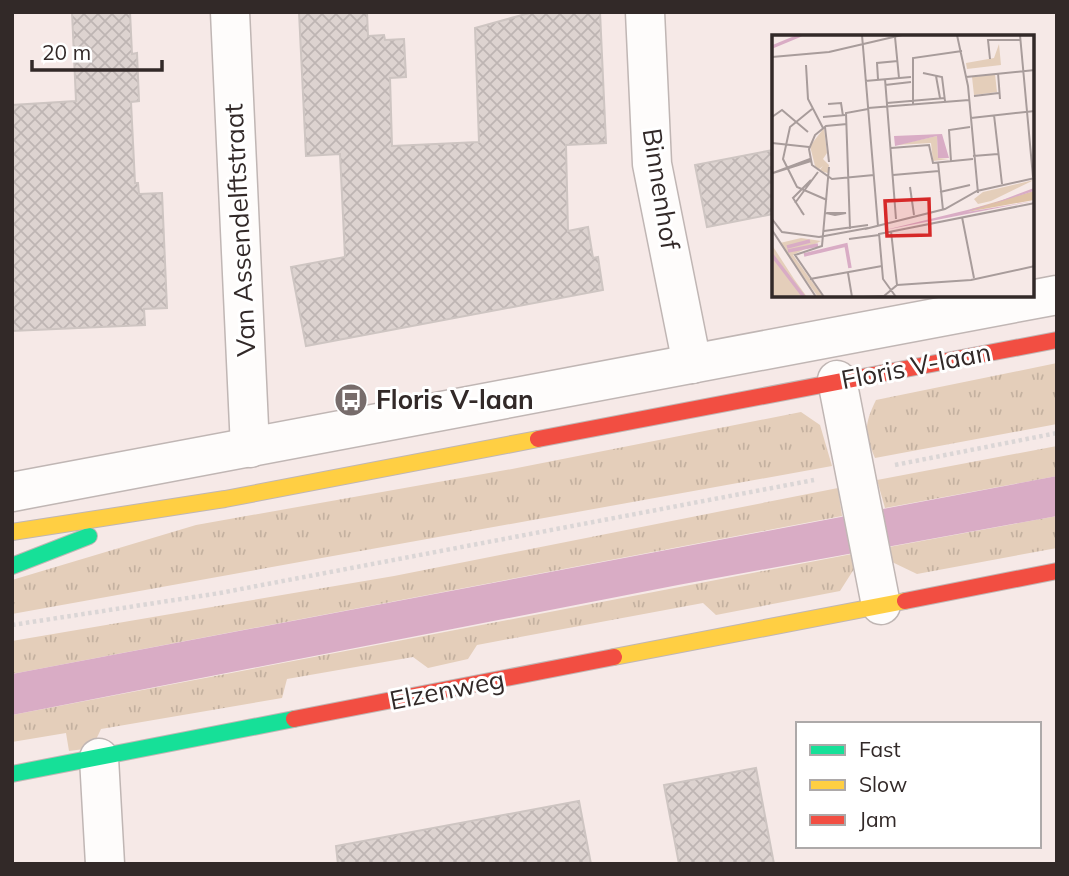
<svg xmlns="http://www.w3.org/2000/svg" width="1069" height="876" font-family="Mulish,sans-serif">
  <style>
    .grass { fill: url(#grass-tufts) }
    .water { fill: #d9acc5 }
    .building { fill: url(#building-cross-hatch); stroke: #cec5c2; stroke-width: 2 }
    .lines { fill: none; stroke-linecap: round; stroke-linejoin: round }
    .street-casing { stroke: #c0b6b4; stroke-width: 41 }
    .fast-casing { stroke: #c0b6b4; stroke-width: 18 }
    .slow-casing { stroke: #c0b6b4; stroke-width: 18 }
    .jam-casing { stroke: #c0b6b4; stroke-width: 18 }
    .path { stroke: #dbd6d6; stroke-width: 4.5; stroke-dasharray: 3.5 3.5; stroke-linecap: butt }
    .street { stroke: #fefcfb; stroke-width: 38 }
    .fast { stroke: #16e098; stroke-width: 16 }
    .slow { stroke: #ffcf43; stroke-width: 16 }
    .jam { stroke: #f24e42; stroke-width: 16 }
    .labels { text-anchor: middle; stroke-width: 6; stroke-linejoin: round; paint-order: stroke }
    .street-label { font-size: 26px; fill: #322928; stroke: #fff }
    .poi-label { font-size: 26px; font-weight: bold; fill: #322928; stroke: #fff; text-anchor: start }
    .inset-river { fill: none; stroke: #d9acc5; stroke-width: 3.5 }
    .inset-road { fill: none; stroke: #a89c9b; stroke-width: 2 }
    .view { fill: #d62828; fill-opacity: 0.15; stroke: #d62828; stroke-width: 3.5 }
    .inset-edge { fill: none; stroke: #322928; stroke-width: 3.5 }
  </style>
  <defs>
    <pattern id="grass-tufts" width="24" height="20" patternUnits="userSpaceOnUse" patternTransform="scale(1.75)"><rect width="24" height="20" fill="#e4ceba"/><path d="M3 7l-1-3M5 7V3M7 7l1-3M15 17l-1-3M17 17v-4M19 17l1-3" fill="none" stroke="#c4b1a0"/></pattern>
    <pattern id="building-cross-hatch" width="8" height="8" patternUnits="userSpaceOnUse" patternTransform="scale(1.75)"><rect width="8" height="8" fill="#ddd3d0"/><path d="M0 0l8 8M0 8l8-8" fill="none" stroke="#beb5b3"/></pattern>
  </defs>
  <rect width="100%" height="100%" fill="#f6e9e7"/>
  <g class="grass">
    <path d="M1057,363V424L875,458C864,432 864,425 876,400Z"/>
    <path d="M801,412L820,425L832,466L12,614V580L196,525L512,469Z"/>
    <path d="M1057,446V476L885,508L877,480Z"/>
    <path d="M838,488L842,516L12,674V641L394,576Z"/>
    <path d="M1057,516V548L917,574L892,562L889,547Z"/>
    <path d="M852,554L854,569L840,591L716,615L703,603L477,645L468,659L428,668L413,657L287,679L282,698L101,729L92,748L69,751L66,733L12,742V715Z"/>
  </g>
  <path class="water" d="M1057,476V516L678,585L12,715V674Z"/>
  <g class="building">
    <path d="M72,12H130L132,54L137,53L139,101L131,102L135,183H138L139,194L162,193L167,308L144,309L145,325L12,331V105L76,101Z"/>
    <path d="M299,12H367L368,36L384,35L385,40L404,39L406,77L390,78L392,146L479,142L475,28L533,12H600L606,143L566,145L568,231L588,227L593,258L598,257L603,290L306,346L291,267L345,257L340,154L306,156Z"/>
    <path d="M773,150V214L707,227L695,165Z"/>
    <path d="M756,768L774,864H679L664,785Z"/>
    <path d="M579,801L591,864H338L336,846Z"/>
  </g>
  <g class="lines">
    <defs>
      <g id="street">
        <path d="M230,12L250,448"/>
        <path d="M645,12L652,164L692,364"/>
        <path d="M837,380L881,605"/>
        <path d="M12,492L1057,295"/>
        <path d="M99,758L105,864"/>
      </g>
      <g id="fast">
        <path d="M12,566L89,536"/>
        <path d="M12,774L294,719"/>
      </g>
      <g id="slow">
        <path d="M12,532L225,499L538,439"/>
        <path d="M614,657L905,601"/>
      </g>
      <g id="jam">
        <path d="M538,439L1057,340"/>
        <path d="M905,601L1057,571"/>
        <path d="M294,719L614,657"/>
      </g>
    </defs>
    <use href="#street" class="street-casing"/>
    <use href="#fast" class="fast-casing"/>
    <use href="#slow" class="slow-casing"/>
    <use href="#jam" class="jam-casing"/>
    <g class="path">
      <path d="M895,465L1057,433"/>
      <path d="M12,625L220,593L814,480"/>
    </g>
    <use href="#street" class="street"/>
    <use href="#fast" class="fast"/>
    <use href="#slow" class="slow"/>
    <use href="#jam" class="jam"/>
  </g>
  <defs>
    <symbol id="bus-disc" viewBox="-11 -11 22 22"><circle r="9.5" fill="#776c6b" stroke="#fff"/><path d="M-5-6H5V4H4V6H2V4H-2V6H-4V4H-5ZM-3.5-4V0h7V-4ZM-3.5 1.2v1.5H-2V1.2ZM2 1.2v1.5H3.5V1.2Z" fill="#fff"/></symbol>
  </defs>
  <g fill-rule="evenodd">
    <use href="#bus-disc" x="332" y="381" width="38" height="38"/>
  </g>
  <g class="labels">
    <g class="street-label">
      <text transform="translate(661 189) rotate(81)" y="9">Binnenhof</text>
      <text transform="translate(240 230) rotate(-93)" y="9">Van Assendelftstraat</text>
      <text transform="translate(916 366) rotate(-11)" y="9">Floris V-laan</text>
      <text transform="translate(447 690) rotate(-11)" y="9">Elzenweg</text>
    </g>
    <g class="poi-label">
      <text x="376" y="409">Floris V-laan</text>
    </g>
  </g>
  <g transform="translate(772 35)">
    <rect width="262" height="262" fill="#f6e9e7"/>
    <path d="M227,9L229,30L195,34L194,28L222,23ZM223,39L225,57L202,60L200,42ZM165,101L166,123L177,124L161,126L159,108L124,110ZM262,145L219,166L206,169L202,164L211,157ZM29,203L49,206L21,220L51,262H46L8,208ZM0,210L22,244L35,262H1Z" fill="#e4ceba"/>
    <path d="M262,156V165L195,177L199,174Z" fill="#dfc2a5"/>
    <path d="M52,93L55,118L51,124L57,130L56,138L47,136L51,131L46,135L43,131L38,111Z" fill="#e4ceba"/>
    <path d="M170,99L177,123H166L165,101L123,111L122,101ZM262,153V156L195,177L262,166L113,195L220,169Z" fill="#d9acc5"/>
    <path class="inset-river" d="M0,12L29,0M15,212L38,206M16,216L46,210M0,220L32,262M32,220L74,210L78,233"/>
    <path class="inset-road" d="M90,0L106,191M185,0L196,51L206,158M248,0L261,142M123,2L127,43M0,22L57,17L130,0M218,24L216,5H249M34,30L36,64L51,93M151,38L170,42L173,66M226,38L228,64M164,41L168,63M194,42L263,35M106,44L105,28L126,26M113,44L124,184M93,46L139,42M113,50L139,47M202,61L227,58M115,68L173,63M56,69L69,68L71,81M141,69V23L190,16M96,73L197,65M40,74L18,92L11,124L25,152L55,165M222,80L230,149M0,82L10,75L36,97M51,82L73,80M199,83L263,76M75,89L54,91L43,100L37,114L40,130L60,144L102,140M53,92L57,127M0,108L37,112M119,113L157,110L161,128L201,124M201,121L226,119M38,124L1,138L39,126M179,126L177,95L198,92M166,127L171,175M121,140L167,136M138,152L142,180M168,157L198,150M23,168L46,137M29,176L32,180L21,163L39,145M54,178L63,180L74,178H55M190,182L202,243M0,184L10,197L47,202L96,193M78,194L74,78L96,74M93,194L173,174L205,156L263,143M0,195L44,262M52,196L96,190M107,198L111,244L124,262M107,199L263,168M77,204L107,200M76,238L80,262M38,244L110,231M125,250L199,245L263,231M52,262L23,220L50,211L57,132M91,262L112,261L125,250L119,196"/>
    <path class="view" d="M157,164L158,200L115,201L113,166Z"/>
    <rect width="262" height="262" class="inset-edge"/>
  </g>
  <rect width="1069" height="876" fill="none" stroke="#322928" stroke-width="28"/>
  <rect x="796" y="722" width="245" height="126" fill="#ffffff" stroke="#ada9a9" stroke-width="2"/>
  <rect x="810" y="745" width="35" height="10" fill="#16e098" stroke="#ada9a9" stroke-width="2"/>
  <text x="859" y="757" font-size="21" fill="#322928">Fast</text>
  <rect x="810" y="780" width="35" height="10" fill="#ffcf43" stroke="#ada9a9" stroke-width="2"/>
  <text x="859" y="792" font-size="21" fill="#322928">Slow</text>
  <rect x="810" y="815" width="35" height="10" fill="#f24e42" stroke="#ada9a9" stroke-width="2"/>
  <text x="859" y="827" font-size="21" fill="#322928">Jam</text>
  <path d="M32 60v10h130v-10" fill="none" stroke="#322928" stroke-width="3.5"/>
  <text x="42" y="60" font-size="21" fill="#322928" stroke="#ffffff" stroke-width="5" paint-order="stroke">20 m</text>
</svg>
